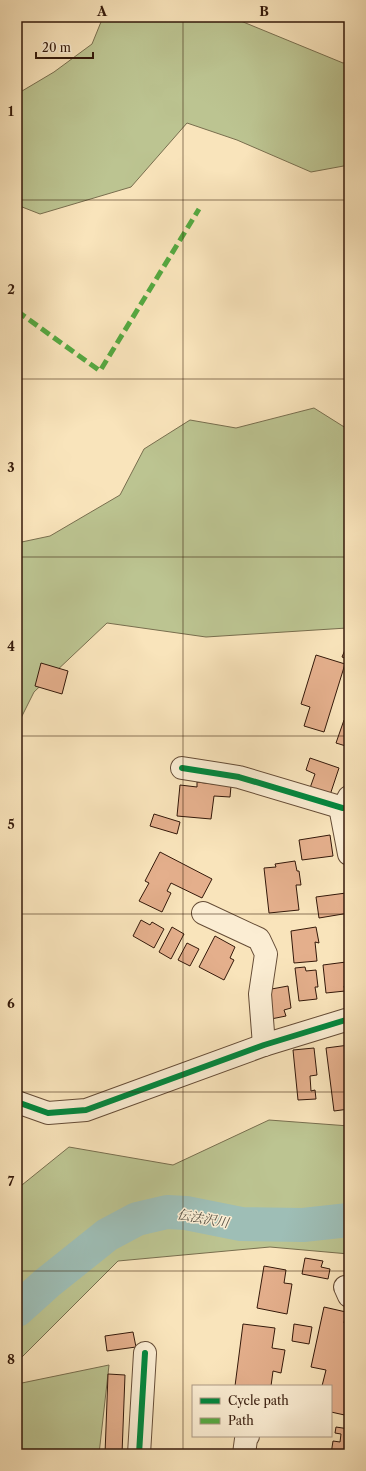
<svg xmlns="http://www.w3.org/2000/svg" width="366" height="1471" font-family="'Libre Caslon Text','Noto Serif JP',serif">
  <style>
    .green { fill: #bcc491; stroke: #786e4e }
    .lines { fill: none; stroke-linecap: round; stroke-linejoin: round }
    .river { stroke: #9ebeb6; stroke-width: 34 }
    .building { fill: #e4af8c; stroke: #34190a }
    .minor-casing { stroke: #654c36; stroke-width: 24 }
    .minor { stroke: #fbedd3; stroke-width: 22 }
    .quiet { stroke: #54a941; stroke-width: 5; stroke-dasharray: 10 5; stroke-linecap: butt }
    .cycleway-casing { stroke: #fbedd3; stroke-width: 8 }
    .cycleway { stroke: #00873e; stroke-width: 6 }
    .grid { fill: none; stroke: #34190a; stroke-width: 1; stroke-opacity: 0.55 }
    .labels { text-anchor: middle; stroke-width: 3; stroke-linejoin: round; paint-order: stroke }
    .water-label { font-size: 13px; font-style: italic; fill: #595346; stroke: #fbedd3 }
    .neatline { fill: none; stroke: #34190a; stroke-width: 1.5 }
    .grid-label { font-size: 13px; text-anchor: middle; font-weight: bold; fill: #34190a }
  </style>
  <rect width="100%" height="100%" fill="#f9e4bb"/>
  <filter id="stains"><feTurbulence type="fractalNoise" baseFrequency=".005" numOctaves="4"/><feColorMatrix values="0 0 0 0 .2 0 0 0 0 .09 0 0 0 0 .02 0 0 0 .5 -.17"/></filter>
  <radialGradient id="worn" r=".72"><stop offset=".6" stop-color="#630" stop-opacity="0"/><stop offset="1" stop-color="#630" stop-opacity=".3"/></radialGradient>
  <g class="green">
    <path d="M103,17H231L343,63L349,61V165L311,172L237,140L187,123L131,187L40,214L17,205V94L54,72L92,44Z"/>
    <path d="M314,408L349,430V619L347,628L206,637L107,623L34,692L17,726V543L50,536L120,495L144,449L190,420L236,428Z"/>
    <path d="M269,1120L349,1126V1254L270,1247L118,1261L17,1362V1189L69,1147L173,1165Z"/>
    <path d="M109,1365L99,1454H17V1384Z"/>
  </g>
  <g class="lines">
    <path class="river" d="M17,1310L47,1283L107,1235L137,1219L167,1212L186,1213L241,1224L303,1225L349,1220"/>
  </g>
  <g class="building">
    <path d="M347,645H349V660L342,657Z"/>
    <path d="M316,655L345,664L324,732L304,726L310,707L301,704Z"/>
    <path d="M41,663L68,671L62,694L35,686Z"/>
    <path d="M344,720L349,722V747L336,743Z"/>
    <path d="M310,758L339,768L330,795L310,788L315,774L306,770Z"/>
    <path d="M197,782L231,786L230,797L214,796L211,819L177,816L180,785L197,787Z"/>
    <path d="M154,814L180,822L177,834L150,826Z"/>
    <path d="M330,835L333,856L302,860L299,840Z"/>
    <path d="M160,852L212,879L202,898L171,883L167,891L171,893L162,912L139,901L149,883L145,881Z"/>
    <path d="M295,861L297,871H299L301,885H296L299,910L269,913L264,868L276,867L275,864Z"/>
    <path d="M346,893L349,913L319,918L316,897Z"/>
    <path d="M141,920L150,925L152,922L164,929L154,948L133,936Z"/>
    <path d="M172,927L184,934L171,959L159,952Z"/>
    <path d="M316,927L319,943L315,942L317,961L294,963L291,931Z"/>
    <path d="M215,936L235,947L230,958L234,960L224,980L199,967Z"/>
    <path d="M187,943L199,949L190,966L178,960Z"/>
    <path d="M346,962L349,985L344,986L345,991L326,993L323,965Z"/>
    <path d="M305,967L306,971L316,970L318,987H315L317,999L299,1001L295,968Z"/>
    <path d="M288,986L291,1008L284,1010L286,1016L271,1019L266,990Z"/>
    <path d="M349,1045V1109L334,1111L326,1048Z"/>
    <path d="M314,1048L317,1075L310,1076L311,1091L315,1090L316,1099L298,1100L293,1050Z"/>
    <path d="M305,1258L323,1261L321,1267L330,1269L328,1279L302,1274Z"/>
    <path d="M264,1266L286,1270L284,1283L292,1284L287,1314L257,1308Z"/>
    <path d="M324,1307L346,1312L344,1323L349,1324V1416L331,1412V1386H322L326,1370L311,1367Z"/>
    <path d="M243,1324L275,1328L272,1348L285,1350L281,1373L273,1371L271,1386H235Z"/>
    <path d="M294,1324L312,1327L309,1344L292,1341Z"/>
    <path d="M133,1332L136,1347L107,1351L105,1336Z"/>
    <path d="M108,1374L125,1375L122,1454H105Z"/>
    <path d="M336,1427L349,1429V1454H331L333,1441L340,1442L341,1434L335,1433Z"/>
  </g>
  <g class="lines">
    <defs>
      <g id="minor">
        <path d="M182,768L239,777L343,808"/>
        <path d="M349,797L341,812L349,854"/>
        <path d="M203,913L259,939L266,954L260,994L264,1045"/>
        <path d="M17,1102L48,1113L86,1110L264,1045L349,1019"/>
        <path d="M345,1287L349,1296"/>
        <path d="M139,1454L145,1353"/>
        <path d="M244,1454L246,1439L248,1436"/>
      </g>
    </defs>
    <use href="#minor" class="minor-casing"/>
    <use href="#minor" class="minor"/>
    <path class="quiet" d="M17,311L100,371L199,209"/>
    <defs>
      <g id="cycleway">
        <path d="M182,768L239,777L343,808"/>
        <path d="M17,1102L48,1113L86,1110L264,1045L349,1019"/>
        <path d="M139,1454L145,1353"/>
      </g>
    </defs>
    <use href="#cycleway" class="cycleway-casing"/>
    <use href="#cycleway" class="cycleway"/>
  </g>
  <path class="grid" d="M183,17V1454M17,200H349M17,379H349M17,557H349M17,736H349M17,914H349M17,1092H349M17,1271H349"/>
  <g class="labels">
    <g class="water-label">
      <text transform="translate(203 1218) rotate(10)" y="5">伝法沢川</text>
    </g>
  </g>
  <rect width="366" height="1471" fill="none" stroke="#f9e4bb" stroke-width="44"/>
  <rect x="192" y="1385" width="140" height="52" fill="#fbedd3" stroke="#ab9883"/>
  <rect x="200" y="1398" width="20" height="6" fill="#00873e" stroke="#ab9883"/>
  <text x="228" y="1405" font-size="12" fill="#34190a">Cycle path</text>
  <rect x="200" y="1418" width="20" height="6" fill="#54a941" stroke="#ab9883"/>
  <text x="228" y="1425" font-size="12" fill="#34190a">Path</text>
  <path d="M36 52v6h57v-6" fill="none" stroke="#34190a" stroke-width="2"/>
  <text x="42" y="52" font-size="12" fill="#34190a" stroke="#fbedd3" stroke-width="3" paint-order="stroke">20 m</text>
  <rect x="22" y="22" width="322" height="1427" class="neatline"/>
  <g class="grid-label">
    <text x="102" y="16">A</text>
    <text x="264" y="16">B</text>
    <text x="11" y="116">1</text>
    <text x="11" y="294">2</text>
    <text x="11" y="472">3</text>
    <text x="11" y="651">4</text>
    <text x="11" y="829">5</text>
    <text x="11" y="1008">6</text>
    <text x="11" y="1186">7</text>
    <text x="11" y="1364">8</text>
  </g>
  <rect width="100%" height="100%" filter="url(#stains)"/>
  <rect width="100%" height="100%" fill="url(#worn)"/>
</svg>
